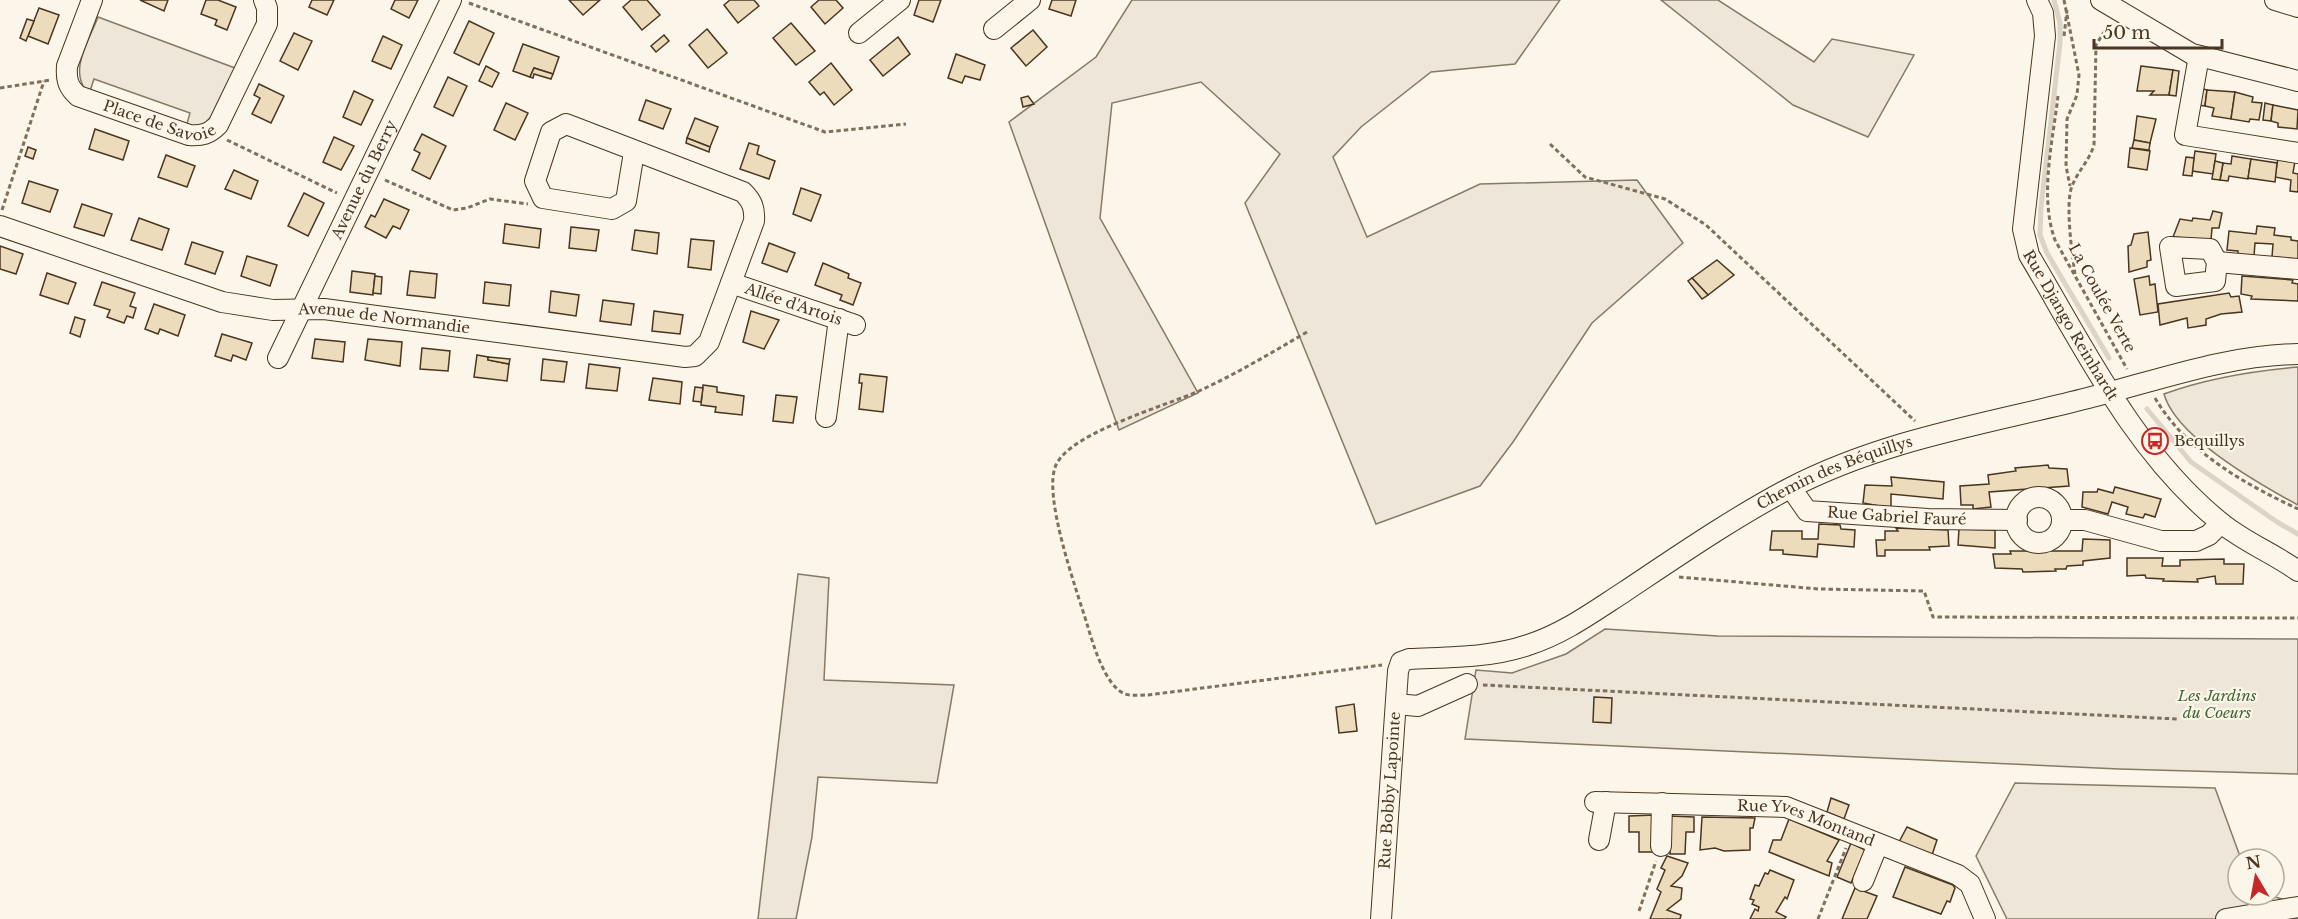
<svg xmlns="http://www.w3.org/2000/svg" width="2298" height="919" font-family="'Libre Baskerville',serif">
  <style>
    .green { fill: #ede6d9; stroke: #887966; stroke-width: 1.5 }
    .lines { fill: none; stroke-linecap: round; stroke-linejoin: round }
    .stream { stroke: #dcd4c6; stroke-width: 5 }
    .building { fill: #ecdcbc; stroke: #4a3520; stroke-width: 1.5 }
    .minor-casing { stroke: #4a3520; stroke-width: 22 }
    .path { stroke: #7f6f5c; stroke-width: 3; stroke-dasharray: 4.5 3; stroke-linecap: butt }
    .minor { stroke: #fbf6e9; stroke-width: 20 }
    .labels { text-anchor: middle; stroke-width: 4.5; stroke-linejoin: round; paint-order: stroke }
    .street-label { font-size: 15px; fill: #4a3520; stroke: #fbf6e9 }
    .poi-label { font-size: 15px; fill: #4a3520; stroke: #fbf6e9; text-anchor: start }
    .park-label { font-size: 15px; font-style: italic; fill: #436837; stroke: #fbf6e9 }
  </style>
  <rect width="100%" height="100%" fill="#fbf6e9"/>
  <g class="green">
    <path d="M1132,0H1560L1515,64L1431,72L1361,127L1333,157L1367,237L1480,184L1637,180L1683,243L1592,323L1513,442L1480,486L1376,524L1245,203L1280,154L1201,82L1112,103L1100,218L1198,393L1119,430L1009,122L1096,57Z"/>
    <path d="M1661,0H1718L1814,62L1832,39L1914,55L1868,137L1793,105Z"/>
    <path d="M98,17L235,68L211,117L203,125L186,127L190,113L94,79L89,94C67,72 89,41 98,17Z"/>
    <path d="M2298,367V505C2259,484 2176,437 2164,394C2207,378 2252,371 2298,367Z"/>
    <path d="M798,574L829,578L824,680L954,685L937,783L818,777L812,837L796,919H758Z"/>
    <path d="M1605,629L1718,636L2298,639V774L2119,769L1465,739L1476,670L1512,673L1566,654Z"/>
    <path d="M2015,783L2215,788L2241,859H2238V895H2269L2298,904V919H2007L1976,856Z"/>
  </g>
  <g class="lines">
    <g class="stream">
      <path d="M2054,0L2060,23V43L2041,207L2040,235L2047,253L2109,358"/>
      <path d="M2147,409L2191,462L2277,522L2298,534"/>
    </g>
  </g>
  <g class="building">
    <path d="M140,0H168L164,11Z"/>
    <path d="M206,0H218L236,7L227,30L215,25L217,20L201,14Z"/>
    <path d="M312,0H334L327,15L309,7Z"/>
    <path d="M395,0H418L409,18L391,9Z"/>
    <path d="M569,0H600L583,15Z"/>
    <path d="M631,0H647L660,15L642,30L623,7Z"/>
    <path d="M730,0H754L759,6L738,23L724,5Z"/>
    <path d="M819,0H836L843,8L825,24L811,7Z"/>
    <path d="M919,0H941L933,22L914,15Z"/>
    <path d="M1052,0H1076L1071,16L1049,9Z"/>
    <path d="M39,8L59,15L48,44L28,36Z"/>
    <path d="M27,19L34,21L26,41L20,38Z"/>
    <path d="M469,21L494,33L479,65L454,53Z"/>
    <path d="M791,23L815,51L796,65L773,38Z"/>
    <path d="M707,29L727,53L708,68L689,45Z"/>
    <path d="M1033,30L1047,47L1026,66L1011,48Z"/>
    <path d="M294,33L312,41L298,70L280,61Z"/>
    <path d="M664,35L669,41L656,52L651,46Z"/>
    <path d="M383,36L402,45L391,69L372,61Z"/>
    <path d="M898,37L910,54L883,76L870,60Z"/>
    <path d="M523,44L559,57L553,74L534,68L530,77L513,71Z"/>
    <path d="M956,54L985,65L980,80L965,76L962,83L948,78Z"/>
    <path d="M831,63L852,90L834,105L824,92L820,95L809,82Z"/>
    <path d="M486,66L499,73L492,87L479,81Z"/>
    <path d="M2141,66L2173,70L2169,95H2150L2154,91H2137Z"/>
    <path d="M534,68L553,74L551,79L534,74L533,78L530,77Z"/>
    <path d="M2173,70L2179,71L2176,96L2169,95Z"/>
    <path d="M448,77L467,86L453,116L434,107Z"/>
    <path d="M259,84L284,96L271,123L252,114L260,98L254,95Z"/>
    <path d="M2200,88L2207,90L2205,106L2197,105Z"/>
    <path d="M2207,90L2235,92L2231,119L2212,116L2214,108L2205,106Z"/>
    <path d="M354,91L373,100L361,125L343,117Z"/>
    <path d="M2235,92L2253,97L2252,102L2262,103L2259,120L2250,119L2249,122L2231,119Z"/>
    <path d="M1028,96L1034,104L1023,107L1021,98Z"/>
    <path d="M646,100L671,109L663,129L639,120Z"/>
    <path d="M506,103L528,113L515,140L494,130Z"/>
    <path d="M2265,103L2273,105L2271,121L2263,120Z"/>
    <path d="M2273,105L2298,110L2297,129L2278,127V123L2271,121Z"/>
    <path d="M2137,116L2156,119L2150,143L2134,140Z"/>
    <path d="M695,118L718,127L710,147L687,138Z"/>
    <path d="M95,129L129,141L123,160L89,149Z"/>
    <path d="M422,134L446,146L430,179L412,170L420,153L414,150Z"/>
    <path d="M334,137L354,146L341,170L323,162Z"/>
    <path d="M687,138L710,147L709,152L686,143Z"/>
    <path d="M2134,140L2150,143L2149,150L2132,148Z"/>
    <path d="M749,143L759,146L757,154L775,161L769,179L740,169Z"/>
    <path d="M28,147L36,150L33,159L25,156Z"/>
    <path d="M2130,148L2150,151L2147,170L2128,167Z"/>
    <path d="M2195,151L2216,154L2213,174L2192,171Z"/>
    <path d="M166,155L195,166L187,187L158,177Z"/>
    <path d="M2232,156L2251,159L2248,179L2229,176L2228,181L2220,180L2223,163L2231,164Z"/>
    <path d="M2186,157L2194,158L2192,176L2183,175Z"/>
    <path d="M2278,158L2295,161L2293,173L2298,174V192L2290,191L2291,180L2275,177Z"/>
    <path d="M2251,159L2277,163L2275,182L2248,178Z"/>
    <path d="M2215,161L2223,163L2220,180L2212,179Z"/>
    <path d="M234,170L258,181L251,199L225,189Z"/>
    <path d="M29,181L58,190L50,212L22,203Z"/>
    <path d="M801,188L821,195L811,221L793,214Z"/>
    <path d="M304,193L324,203L308,236L288,226Z"/>
    <path d="M384,199L409,210L400,229L393,226L386,238L365,227L371,215L375,217Z"/>
    <path d="M82,204L112,214L104,236L74,227Z"/>
    <path d="M2213,211L2222,213L2219,228H2212L2211,240L2173,237L2180,219L2192,221L2193,218L2210,220Z"/>
    <path d="M139,218L169,229L162,250L131,240Z"/>
    <path d="M505,224L541,229L539,248L503,243Z"/>
    <path d="M2257,226L2275,228L2274,235L2291,237V240L2298,241V259L2272,257L2273,244L2255,243L2254,256L2238,255V251L2227,250L2229,231L2256,234Z"/>
    <path d="M571,227L599,230L596,251L569,248Z"/>
    <path d="M635,230L659,233L657,254L632,250Z"/>
    <path d="M2148,232L2151,260L2147,261V267L2129,272L2128,246L2131,245L2134,234Z"/>
    <path d="M691,239L714,241L711,270L688,267Z"/>
    <path d="M192,242L223,252L215,274L185,264Z"/>
    <path d="M769,243L795,253L787,272L762,263Z"/>
    <path d="M0,246L23,254L16,274L0,269Z"/>
    <path d="M247,256L277,265L270,286L241,276Z"/>
    <path d="M1717,260L1734,275L1708,295L1692,278Z"/>
    <path d="M823,263L849,274L848,278L861,283L853,305L840,300L842,295L815,285Z"/>
    <path d="M352,271L375,274L373,295L350,292Z"/>
    <path d="M410,271L437,274L435,298L407,295Z"/>
    <path d="M47,273L76,283L68,304L40,295Z"/>
    <path d="M375,276L382,277L381,294L373,293Z"/>
    <path d="M2149,276L2150,285L2155,284L2158,312L2140,315L2134,279Z"/>
    <path d="M2242,276L2293,280L2292,283L2298,284V301L2251,299L2252,296L2241,294Z"/>
    <path d="M1692,278L1708,295L1702,299L1688,281Z"/>
    <path d="M102,282L135,293L130,306L136,308L133,318L127,316L124,323L107,317L110,310L94,305Z"/>
    <path d="M485,282L511,285L509,306L483,303Z"/>
    <path d="M551,291L579,295L576,316L549,312Z"/>
    <path d="M2229,293L2231,297L2239,296L2242,312L2221,314L2206,319V325L2188,328L2187,318L2160,325L2158,304Z"/>
    <path d="M603,300L634,304L631,325L600,321Z"/>
    <path d="M154,304L185,315L178,336L160,329L158,334L145,329Z"/>
    <path d="M654,311L683,315L680,334L652,331Z"/>
    <path d="M751,311L779,320L764,349L743,342Z"/>
    <path d="M75,317L85,320L80,337L70,333Z"/>
    <path d="M222,334L252,343L246,360L233,355L231,361L215,356Z"/>
    <path d="M315,339L345,342L343,362L312,358Z"/>
    <path d="M368,339L402,342L400,366L365,360Z"/>
    <path d="M422,348L450,351L448,371L420,369Z"/>
    <path d="M477,355L488,357V360L509,364L507,381L474,377Z"/>
    <path d="M488,357L510,359L509,364L488,360Z"/>
    <path d="M543,359L567,362L564,382L541,380Z"/>
    <path d="M589,364L620,368L617,391L586,388Z"/>
    <path d="M860,374L887,377L883,412L859,409L862,383H859Z"/>
    <path d="M653,378L682,382L680,404L649,400Z"/>
    <path d="M703,385L717,387V392L744,396L742,415L715,412L716,407L701,405Z"/>
    <path d="M695,387L703,388L701,402L693,401Z"/>
    <path d="M776,395L797,397L793,423L773,421Z"/>
    <path d="M2048,465L2049,468L2067,469L2069,486L1989,492L1991,507L1973,509V505H1961L1960,486L1989,484L1988,475L2016,471L2015,468Z"/>
    <path d="M1891,477L1944,482L1943,499L1891,494V508L1863,503L1865,485L1892,486Z"/>
    <path d="M2115,487L2161,499L2155,517L2145,514L2143,518L2126,514L2128,507L2112,502L2108,514L2082,507L2083,492H2097L2098,489L2113,493Z"/>
    <path d="M1819,524L1840,525L1841,529L1855,530L1854,547L1818,544L1817,557L1783,554V550H1770L1772,531H1802V539H1818Z"/>
    <path d="M1896,528L1948,530L1949,546L1929,547L1930,550H1885V556H1877L1876,540H1885V531H1898Z"/>
    <path d="M1959,529L1995,530V548L1958,545Z"/>
    <path d="M2083,539L2110,540V558L2083,561V565L2067,566L2066,569H2055L2056,571L2023,572L2022,569L1995,568L1993,554H2011L2010,551H2082Z"/>
    <path d="M2127,558H2163L2162,566H2180V560L2224,559V564H2244L2243,584H2216L2215,576L2197,579L2198,582L2163,581L2164,579L2146,578L2145,575L2127,576Z"/>
    <path d="M1594,697L1612,698L1611,723L1593,722Z"/>
    <path d="M1354,704L1357,731L1339,733L1336,707Z"/>
    <path d="M1831,798L1849,805L1844,819L1827,812Z"/>
    <path d="M1655,815V852H1639V832H1629V816Z"/>
    <path d="M1670,816L1694,817V832H1686L1685,854H1670Z"/>
    <path d="M1702,817L1755,818L1753,828H1750V850L1724,851L1715,848L1700,850Z"/>
    <path d="M1789,819L1839,840L1827,861L1832,863L1829,876L1769,852L1773,840H1781Z"/>
    <path d="M1907,827L1937,840L1932,855L1899,842Z"/>
    <path d="M1851,843L1865,850L1851,883L1837,877Z"/>
    <path d="M1667,856L1688,863L1682,876L1671,886L1682,888L1681,899L1667,910L1681,915L1680,919H1650L1661,892L1657,889L1665,870L1661,868Z"/>
    <path d="M1905,867L1953,885L1955,888L1950,902L1947,901L1941,914L1893,897Z"/>
    <path d="M1770,870L1794,880L1787,899L1785,897L1776,912L1786,917L1784,919H1750L1755,909L1758,911L1759,907L1752,904L1754,900L1750,899L1755,885L1759,886L1765,873L1768,874Z"/>
    <path d="M1855,888L1877,896L1867,919H1842Z"/>
  </g>
  <g class="lines">
    <defs>
      <g id="minor">
        <path id="s1" d="M92,0L67,66C66,80 68,87 78,96L189,135C202,136 209,134 218,125L267,24V8L264,0"/>
        <path id="s2" d="M2037,0L2043,13L2045,36L2023,229L2029,255C2085,349 2134,452 2220,522C2244,542 2273,553 2298,571"/>
        <path d="M2101,0L2192,54L2298,81"/>
        <path d="M2275,0L2298,7"/>
        <path d="M994,29L1030,0"/>
        <path d="M859,33L900,0"/>
        <path d="M2199,56L2185,135L2298,153"/>
        <path id="s3" d="M0,226L222,302L273,310L324,309L685,357L695,356L709,342L754,221C755,208 752,201 743,192L566,124L551,132L535,181L543,198L612,209L626,201L634,152"/>
        <path d="M2170,247L2210,249L2217,262L2215,281L2176,286Z"/>
        <path d="M2217,262L2298,269"/>
        <path id="s4" d="M731,283L855,325"/>
        <path id="s5" d="M278,358L451,0"/>
        <path d="M826,417L839,319"/>
        <path id="s6" d="M1791,488L1807,511L1928,519L2017,520"/>
        <circle cx="2039" cy="520" r="23"/>
        <path d="M2062,520H2085L2161,541H2196L2209,535L2221,523"/>
        <path d="M1396,704L1418,706L1467,684"/>
        <path id="s7" d="M1595,802L1786,807L1958,875L1970,884L1985,919"/>
        <path d="M1599,840L1606,802"/>
        <path d="M1661,846L1662,803"/>
        <path d="M1863,881L1878,844"/>
        <path id="s8" d="M1381,919L1398,671L1401,662L1409,659C1449,657 1490,658 1528,645C1563,634 1593,612 1624,592C1678,556 1733,518 1790,488C1885,439 1986,424 2088,398C2156,381 2226,355 2298,354"/>
        <path d="M2226,919L2298,907"/>
      </g>
    </defs>
    <use href="#minor" class="minor-casing"/>
    <g class="path">
      <path d="M2064,0L2079,75L2077,95L2067,119L2066,166L2070,186"/>
      <path d="M469,3L825,132L906,124"/>
      <path d="M2064,36L2067,10"/>
      <path d="M0,88L51,80"/>
      <path d="M2058,96C2053,141 2039,196 2055,240L2127,369"/>
      <path d="M227,140L337,193"/>
      <path d="M1550,144L1585,177L1665,199L1706,225L1915,421"/>
      <path d="M385,180L453,210L467,208L490,199L528,204"/>
      <path d="M2,210L44,81"/>
      <path d="M2075,274C2072,253 2065,204 2072,186C2078,171 2089,161 2094,145L2096,45L2109,24"/>
      <path d="M1307,332C1271,353 1236,374 1199,391C1165,406 1070,433 1056,465C1042,495 1077,591 1087,624C1093,644 1105,686 1125,694C1131,696 1142,695 1148,695L1382,665"/>
      <path d="M2155,398C2187,452 2243,483 2298,509"/>
      <path d="M1679,577L1819,589L1924,591L1933,617L2298,618"/>
      <path d="M1483,685L2177,719"/>
      <path d="M1639,911L1656,861"/>
      <path d="M1818,919L1846,848"/>
    </g>
    <use href="#minor" class="minor"/>
  </g>
  <defs>
    <symbol id="bus-ring" viewBox="-11 -11 22 22"><circle r="9.5" fill="#fbf6e9" stroke="#c62828" stroke-width="1.5"/><path d="M-5-6H5V4H4V6H2V4H-2V6H-4V4H-5ZM-3.5-4V0h7V-4ZM-3.5 1.2v1.5H-2V1.2ZM2 1.2v1.5H3.5V1.2Z" fill="#c62828"/></symbol>
  </defs>
  <g fill-rule="evenodd">
    <use href="#bus-ring" x="2140" y="426" width="30" height="30"/>
  </g>
  <g class="labels">
    <g class="street-label">
      <text dy="5" stroke="none"><textPath href="#s1" startOffset="190">Place de Savoie</textPath></text>
      <text dy="5" stroke="none"><textPath href="#s5" startOffset="198">Avenue du Berry</textPath></text>
      <text transform="translate(2102 298) rotate(61)" y="5">La Coulée Verte</text>
      <text dy="5" stroke="none"><textPath href="#s4" startOffset="66">Allée d'Artois</textPath></text>
      <text dy="5" stroke="none"><textPath href="#s3" startOffset="398">Avenue de Normandie</textPath></text>
      <text dy="5" stroke="none"><textPath href="#s2" startOffset="340">Rue Django Reinhardt</textPath></text>
      <text dy="5" stroke="none"><textPath href="#s8" startOffset="740">Chemin des Béquillys</textPath></text>
      <text dy="5" stroke="none"><textPath href="#s6" startOffset="118">Rue Gabriel Fauré</textPath></text>
      <text dy="5" stroke="none"><textPath href="#s8" startOffset="129">Rue Bobby Lapointe</textPath></text>
      <text dy="5" stroke="none"><textPath href="#s7" startOffset="214">Rue Yves Montand</textPath></text>
    </g>
    <g class="poi-label">
      <text x="2174" y="446">Bequillys</text>
    </g>
    <g class="park-label">
      <text x="2217" y="701">Les Jardins<tspan x="2217" dy="17">du Coeurs</tspan></text>
    </g>
  </g>
  <g transform="translate(2256 877) rotate(350)"><circle r="28" fill="#fbf6e9" stroke="#b4a999" stroke-width="1.5"/>
  <path d="M0-4.5L10 22L0 15L-10 22Z" fill="#c62828"/>
  <text y="-9" font-size="16" font-weight="bold" text-anchor="middle" fill="#4a3520">N</text>
  </g>
  <path d="M2094 39v9h128v-9" fill="none" stroke="#4a3520" stroke-width="3"/>
  <text x="2103" y="39" font-size="18" fill="#4a3520" stroke="#fbf6e9" stroke-width="4.5" paint-order="stroke">50 m</text>
</svg>
